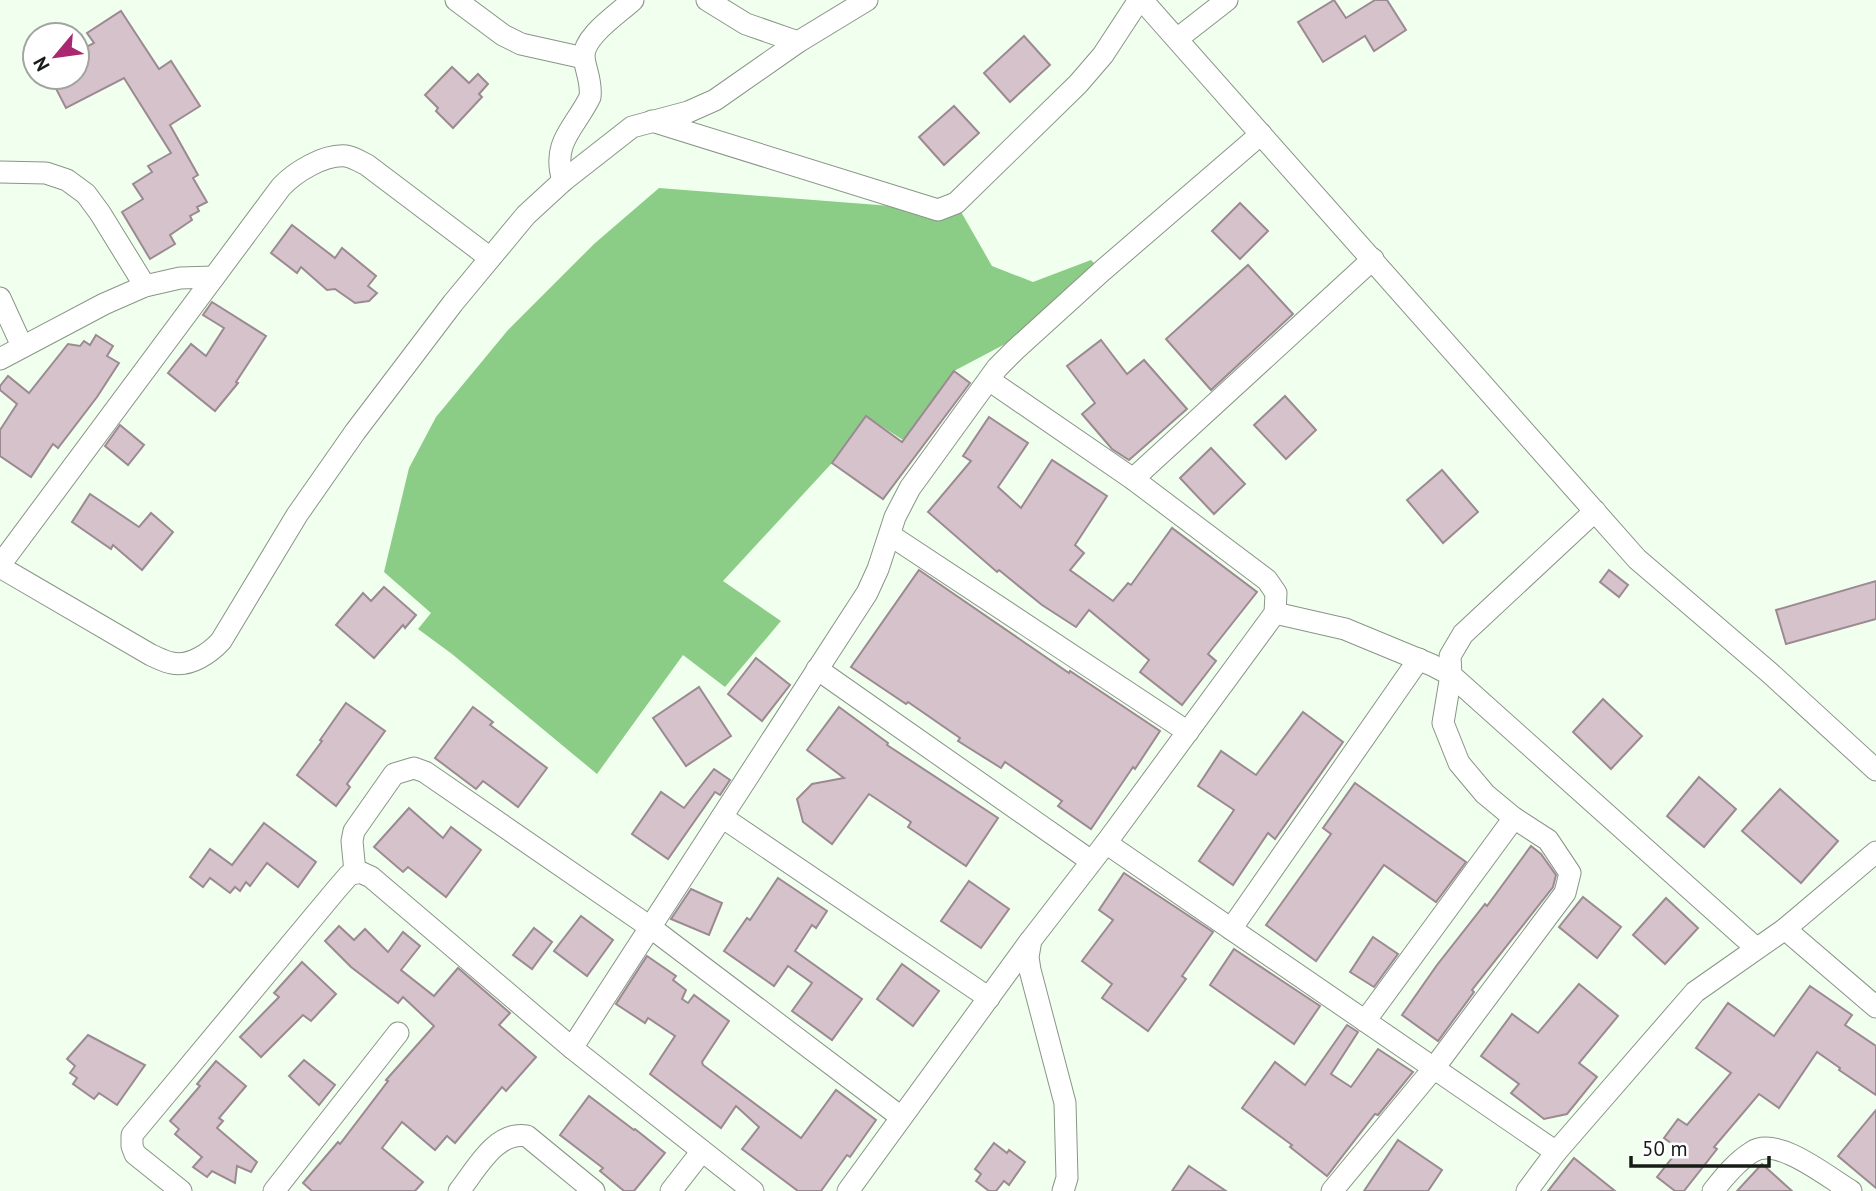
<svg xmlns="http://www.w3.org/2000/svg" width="1876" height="1191" font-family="'PT Sans',sans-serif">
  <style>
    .forest { fill: #8bcd86 }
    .building { fill: #d6c2ca; stroke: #9c8a92; stroke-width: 2 }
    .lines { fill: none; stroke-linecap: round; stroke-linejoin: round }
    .minor-casing { stroke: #899587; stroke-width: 23 }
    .minor { stroke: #fff; stroke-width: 21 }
  </style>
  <rect width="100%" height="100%" fill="#f1ffef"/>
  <path class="forest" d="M659,188L930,209L956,203L992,266L1033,282L1091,260L1102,271L1009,342L954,371L903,440L866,416L832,463L723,581L781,621L725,687L683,655L597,774L452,654L418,629L431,613L384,572L409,468L436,417L508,330L594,244Z"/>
  <g class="building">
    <path d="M1334,0L1346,18L1375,0H1387L1406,30L1374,51L1365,36L1323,62L1298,22Z"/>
    <path d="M121,11L159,69L171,61L200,106L170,125L198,175L193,178L207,202L197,207L199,211L190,216L192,220L170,235L175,244L150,259L122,212L143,199L133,184L152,172L148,166L171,153L124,78L66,108L50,77H77V52L94,43L87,33Z"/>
    <path d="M1024,36L1050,65L1010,102L984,73Z"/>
    <path d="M452,67L469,83L478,74L488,84L479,94L482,97L453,128L436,111L438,108L425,95Z"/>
    <path d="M954,106L979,133L944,165L919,137Z"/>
    <path d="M1240,203L1268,231L1240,259L1212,231Z"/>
    <path d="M292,225L335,258L342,248L376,276L368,286L377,293L369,301L355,303L335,289L327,290L301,267L297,273L271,253Z"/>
    <path d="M1248,265L1293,314L1211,390L1166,339Z"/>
    <path d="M212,302L266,336L236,382L238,383L215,411L168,373L191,344L206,356L224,328L203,315Z"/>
    <path d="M96,335L113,346L107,356L119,363L97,397L58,448L53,444L31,477L0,456V430L17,404L0,390V386L8,376L29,393L68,344L80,346L84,341L90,345Z"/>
    <path d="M1101,340L1127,374L1144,360L1187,409L1129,460L1112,449L1082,414L1095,403L1067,366Z"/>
    <path d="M954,371L970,383L883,499L832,463L866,416L902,442Z"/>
    <path d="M1285,396L1316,430L1286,459L1254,425Z"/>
    <path d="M989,417L1028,443L998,487L1021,508L1052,460L1107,496L1075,545L1084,553L1070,570L1113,601L1128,583L1131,585L1172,528L1257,592L1208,654L1216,661L1182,705L1140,672L1149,660L1089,610L1076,627L1042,605L999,570L997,572L928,512L971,461L963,456Z"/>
    <path d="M120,425L144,445L128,465L105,446Z"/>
    <path d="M1211,448L1245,484L1214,514L1180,478Z"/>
    <path d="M1442,470L1478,512L1443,543L1407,500Z"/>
    <path d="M90,494L139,527L151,513L173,532L142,570L113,545L111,549L72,522Z"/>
    <path d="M919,570L1069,673L1070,671L1160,731L1135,769L1133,767L1091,829L1058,806L1062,801L1005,762L1001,768L958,741L960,738L908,702L906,704L851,667Z"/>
    <path d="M1609,570L1628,585L1619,597L1600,582Z"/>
    <path d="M1876,581V619L1786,644L1776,610Z"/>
    <path d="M384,587L416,615L405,628L403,625L374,658L336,625L363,593L371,601Z"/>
    <path d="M756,658L790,685L762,721L728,694Z"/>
    <path d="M699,687L731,736L686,766L653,718Z"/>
    <path d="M1603,699L1642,736L1611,769L1573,732Z"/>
    <path d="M346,703L385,731L347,784L350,787L336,806L297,775L322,741L320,740Z"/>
    <path d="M473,707L493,722L490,725L547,768L518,807L483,781L476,789L435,758Z"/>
    <path d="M839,707L888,743L887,745L998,818L966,866L908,827L911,822L869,794L832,844L803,822L797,799L812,784L844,778L807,750Z"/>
    <path d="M1303,712L1343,742L1275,839L1268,833L1233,885L1199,861L1234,810L1198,786L1221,751L1256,775Z"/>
    <path d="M714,769L730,780L720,795L715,792L668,859L632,834L661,792L684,808Z"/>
    <path d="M1699,777L1736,809L1704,847L1667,816Z"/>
    <path d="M1355,783L1466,862L1436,902L1384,865L1316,961L1266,925L1331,834L1323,828Z"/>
    <path d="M1780,789L1838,841L1801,883L1742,831Z"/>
    <path d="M409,808L443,838L451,827L481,850L446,897L408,867L403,872L374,847Z"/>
    <path d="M264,823L316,862L298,887L267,863L250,886L246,882L240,891L235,887L230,893L210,878L203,887L190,877L210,849L232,865Z"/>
    <path d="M1531,846L1541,854L1556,875L1553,887L1472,990L1474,992L1438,1041L1402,1015L1437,965L1485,904L1487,906Z"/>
    <path d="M1124,873L1213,932L1182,976L1186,979L1148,1031L1102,998L1112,984L1082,961L1113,920L1099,910Z"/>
    <path d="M778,878L827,911L816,928L812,925L795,951L862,999L832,1040L792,1011L812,983L788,966L774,986L724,951L747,918L750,920Z"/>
    <path d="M969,881L1009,909L981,948L941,921Z"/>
    <path d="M691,889L722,903L709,935L671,919Z"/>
    <path d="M1583,897L1621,927L1597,958L1559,927Z"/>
    <path d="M1666,898L1698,928L1665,964L1633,935Z"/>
    <path d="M581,916L613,940L587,976L554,951Z"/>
    <path d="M339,926L354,940L365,929L388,952L403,932L420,946L401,970L434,996L458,968L510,1013L499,1025L536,1057L506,1091L502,1087L455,1143L447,1136L435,1150L402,1122L382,1148L423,1182L415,1191H312L303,1183L338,1142L340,1144L388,1081L386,1080L434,1026L403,997L398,1003L351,967L325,941Z"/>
    <path d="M534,928L552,942L532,969L513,955Z"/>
    <path d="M1373,937L1398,954L1374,987L1350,972Z"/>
    <path d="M1234,949L1320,1006L1294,1044L1210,985Z"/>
    <path d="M647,956L676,976L673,980L686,990L682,999L688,1003L694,995L729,1021L702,1062L703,1065L801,1138L836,1090L876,1120L850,1157L847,1155L821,1191H798L742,1149L759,1127L736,1106L721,1128L650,1074L675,1036L648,1018L645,1023L616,1004Z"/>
    <path d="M302,962L336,994L311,1021L303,1015L261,1057L240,1037L279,997L274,993Z"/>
    <path d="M902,964L939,991L913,1026L877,999Z"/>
    <path d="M1579,984L1618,1016L1579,1063L1597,1077L1567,1114L1544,1119L1511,1093L1519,1084L1481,1056L1512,1014L1538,1033Z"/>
    <path d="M1810,986L1852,1015L1845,1025L1876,1046V1095L1839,1070L1840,1068L1817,1052L1779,1108L1759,1094L1714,1147L1717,1149L1684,1191H1675L1657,1177L1679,1149L1664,1138L1678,1119L1687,1125L1731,1073L1696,1048L1728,1003L1774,1036Z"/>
    <path d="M1347,1025L1358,1032L1331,1074L1351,1087L1378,1049L1413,1072L1378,1115L1375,1114L1327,1176L1290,1147L1292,1145L1242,1108L1275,1062L1305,1085Z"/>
    <path d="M88,1035L145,1065L117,1105L99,1093L94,1099L73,1084L77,1078L70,1073L75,1066L67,1059Z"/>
    <path d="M304,1060L335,1085L319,1105L289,1076Z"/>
    <path d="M216,1061L246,1086L219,1118L223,1121L217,1128L257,1162L251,1172L237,1166L235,1183L212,1171L207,1177L193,1167L202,1157L175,1134L179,1129L170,1121L200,1086L197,1084Z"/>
    <path d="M589,1096L634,1130L635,1129L665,1153L634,1191H624L600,1171L603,1168L560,1135Z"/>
    <path d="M1876,1110V1188L1838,1156Z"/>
    <path d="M1398,1140L1442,1170L1428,1191H1364Z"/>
    <path d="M994,1143L1007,1153L1009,1150L1025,1162L1009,1185L1004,1181L996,1191H989L976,1181L981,1174L975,1169Z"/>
    <path d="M1574,1158L1615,1191H1548Z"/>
    <path d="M1762,1164L1792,1191H1737Z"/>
    <path d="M1189,1166L1226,1191H1172Z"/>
  </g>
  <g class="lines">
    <defs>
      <g id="minor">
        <path d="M456,0L503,35L521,44L584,58"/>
        <path d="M707,0L746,24L798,42"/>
        <path d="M1142,0L1637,559L1770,673L1876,770"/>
        <path d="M1177,39L1227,0"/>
        <path d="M652,121L938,210L956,203L1078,84L1103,55L1139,0"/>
        <path d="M0,172L46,173L67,180L86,194L100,213L145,286"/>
        <path d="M563,181C551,142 575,128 590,97C592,83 586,71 584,58C582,37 618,14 633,0"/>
        <path d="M0,298L22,346"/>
        <path d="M0,359L104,304L145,286L180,278L214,277"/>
        <path d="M989,380L1133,479L1267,580L1276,593L1275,613L1106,843L1031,940L1028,957L1030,970L1065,1103L1067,1178L1063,1191"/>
        <path d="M1133,479L1373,259"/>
        <path d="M1595,511L1463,634L1450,656L1451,675L1756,948"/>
        <path d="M890,535L1188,732"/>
        <path d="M0,565L281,187C295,172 324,154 346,156C353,157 361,162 367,165L490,258"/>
        <path d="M0,567L151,655C158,658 165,662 172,663C190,667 210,653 221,641L297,515L355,432L453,303L526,215L563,181L632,127L688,112L715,100L798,42L867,0"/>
        <path d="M1275,613L1345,629L1432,665L1451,675L1443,723L1459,763L1485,794L1514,818L1548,840L1570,873L1565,893L1434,1068L1332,1191"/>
        <path d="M817,669L1091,861"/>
        <path d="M722,817L989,998"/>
        <path d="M1106,843L1556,1152L1695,992L1785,929L1876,852"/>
        <path d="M355,872L352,841L354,831L394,774L414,768L425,772L650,927L901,1117"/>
        <path d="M1231,929L1419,659"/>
        <path d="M1785,929L1876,1007"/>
        <path d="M1365,1021L1514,818"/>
        <path d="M572,1048L867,593L878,569L895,517L910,488L997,368L1015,350L1102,271L1261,134"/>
        <path d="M181,1191L135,1154L132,1146V1135L336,890L349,875L360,872L371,877L572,1048L753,1191"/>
        <path d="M274,1191L398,1033"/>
        <path d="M459,1191C476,1170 496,1130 527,1136L594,1191"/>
        <path d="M671,1191L702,1151"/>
        <path d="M848,1191L1030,941"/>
        <path d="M1527,1191L1556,1152"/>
        <path d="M1713,1191C1724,1177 1737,1161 1752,1152C1777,1135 1829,1178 1851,1191"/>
      </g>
    </defs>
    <use href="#minor" class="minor-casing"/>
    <use href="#minor" class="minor"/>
  </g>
  <g transform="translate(56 56) rotate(241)"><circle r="33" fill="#ffffff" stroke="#a2a4a2" stroke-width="2"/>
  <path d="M0-5L12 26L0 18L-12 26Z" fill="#aa2772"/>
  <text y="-10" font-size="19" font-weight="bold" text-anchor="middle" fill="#171c17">N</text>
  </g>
  <path d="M1631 1156v10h138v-10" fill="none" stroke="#171c17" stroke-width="3.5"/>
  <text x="1642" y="1156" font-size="21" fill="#171c17" stroke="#ffffff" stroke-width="5" paint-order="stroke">50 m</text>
</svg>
